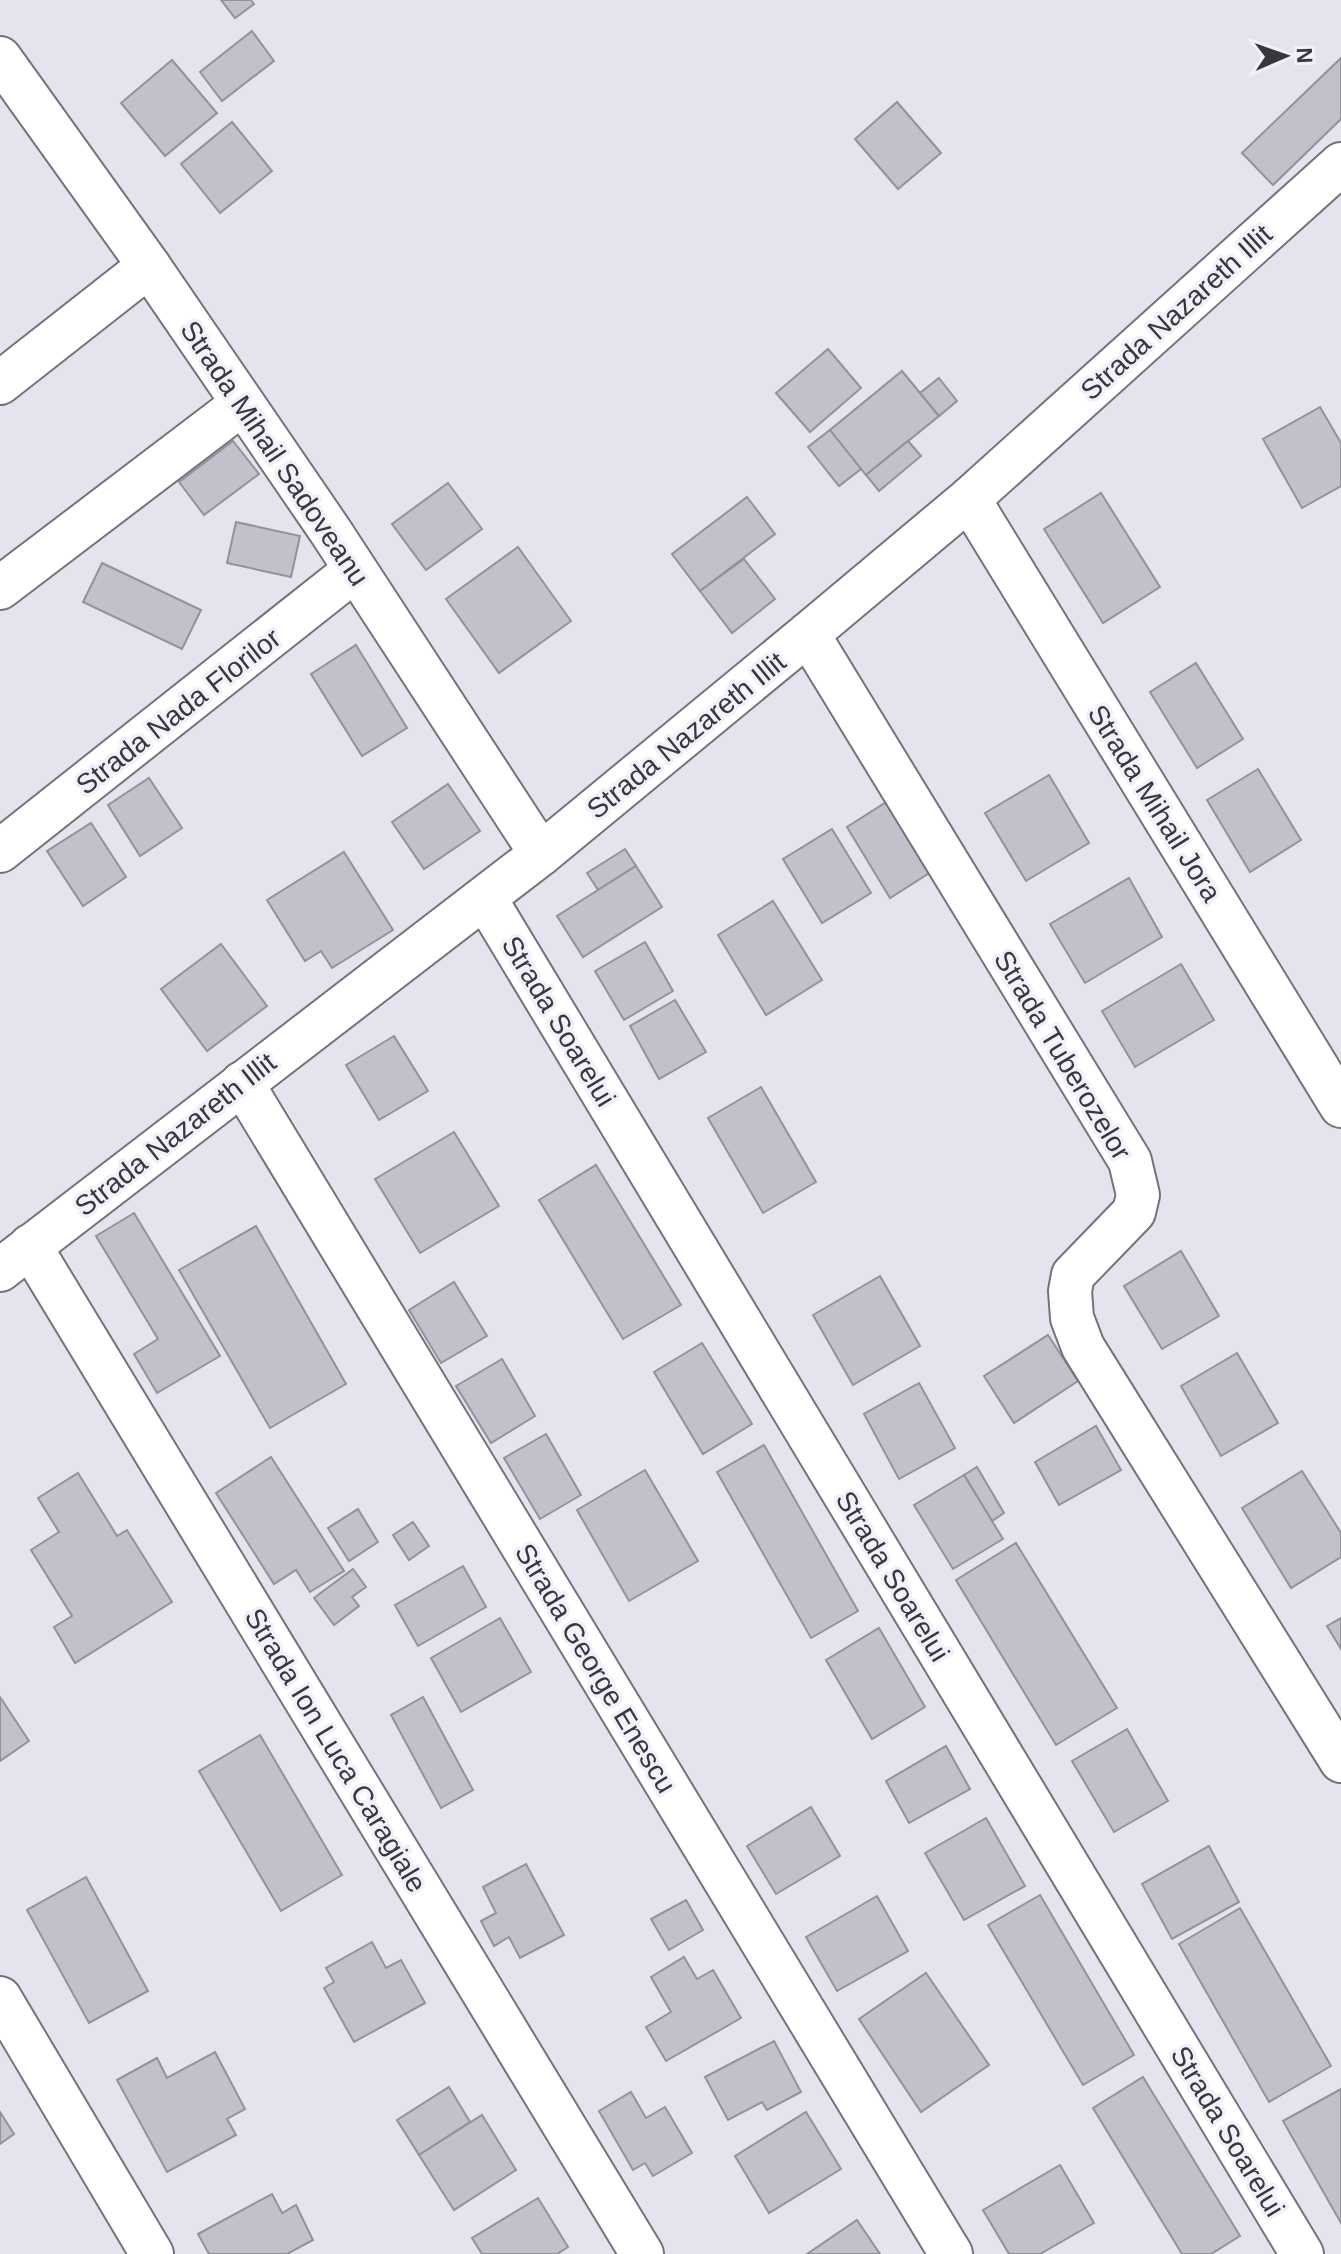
<svg xmlns="http://www.w3.org/2000/svg" width="1341" height="2254" font-family="Helvetica,sans-serif">
  <style>
    .building { fill: #c4c0cb; stroke: #94919b; stroke-width: 2 }
    .lines { fill: none; stroke-linecap: round; stroke-linejoin: round }
    .street-casing { stroke: #76727c; stroke-width: 46 }
    .street { stroke: #fff; stroke-width: 42 }
    .labels { text-anchor: middle; stroke-width: 7; stroke-linejoin: round; paint-order: stroke }
    .street-label { font-size: 28px; fill: #38373b; stroke: #f4f0fb }
  </style>
  <rect width="100%" height="100%" fill="#e7e3ee"/>
  <g class="building">
    <path d="M221,0H251L254,4L235,18Z"/>
    <path d="M252,31L274,61L222,101L200,72Z"/>
    <path d="M1341,58V119L1273,185L1242,153Z"/>
    <path d="M172,60L217,113L165,156L121,103Z"/>
    <path d="M897,102L941,153L898,189L855,139Z"/>
    <path d="M232,122L272,171L220,213L181,164Z"/>
    <path d="M828,349L861,388L810,432L776,393Z"/>
    <path d="M902,371L939,416L866,475L830,430Z"/>
    <path d="M939,378L957,401L939,416L920,393Z"/>
    <path d="M1320,407L1341,443V486L1302,508L1263,439Z"/>
    <path d="M830,430L861,469L839,486L808,447Z"/>
    <path d="M233,441L259,474L204,515L179,482Z"/>
    <path d="M908,441L921,456L879,491L866,475Z"/>
    <path d="M448,483L482,529L426,570L392,524Z"/>
    <path d="M1101,493L1160,587L1103,623L1044,529Z"/>
    <path d="M747,497L775,534L700,591L672,554Z"/>
    <path d="M236,522L300,536L291,577L227,563Z"/>
    <path d="M518,547L571,621L499,673L446,599Z"/>
    <path d="M744,559L775,599L732,633L700,591Z"/>
    <path d="M102,563L201,610L182,649L83,602Z"/>
    <path d="M356,645L407,728L362,756L311,674Z"/>
    <path d="M1196,663L1243,739L1197,768L1150,692Z"/>
    <path d="M1258,769L1301,840L1250,872L1207,800Z"/>
    <path d="M1049,775L1089,843L1026,881L985,813Z"/>
    <path d="M149,778L182,828L140,856L108,805Z"/>
    <path d="M448,784L480,831L424,869L392,822Z"/>
    <path d="M888,801L931,872L890,898L847,827Z"/>
    <path d="M91,823L126,877L83,906L47,851Z"/>
    <path d="M832,829L871,893L822,923L783,859Z"/>
    <path d="M625,849L636,866L598,890L587,873Z"/>
    <path d="M344,852L393,930L332,968L321,951L305,961L267,900Z"/>
    <path d="M636,866L662,907L583,957L557,916Z"/>
    <path d="M1129,878L1162,937L1085,983L1050,924Z"/>
    <path d="M773,901L822,980L766,1015L718,935Z"/>
    <path d="M645,942L673,991L624,1020L595,971Z"/>
    <path d="M221,944L267,1006L207,1051L161,989Z"/>
    <path d="M1181,964L1214,1020L1135,1067L1102,1011Z"/>
    <path d="M675,1000L706,1052L659,1079L630,1026Z"/>
    <path d="M394,1036L428,1091L379,1120L346,1065Z"/>
    <path d="M761,1087L816,1182L763,1213L708,1118Z"/>
    <path d="M454,1132L499,1206L420,1253L375,1179Z"/>
    <path d="M596,1165L681,1305L623,1339L539,1200Z"/>
    <path d="M134,1213L220,1356L157,1393L134,1354L158,1339L96,1236Z"/>
    <path d="M256,1226L346,1384L270,1428L179,1270Z"/>
    <path d="M1181,1251L1219,1316L1162,1349L1124,1286Z"/>
    <path d="M880,1276L920,1346L853,1385L813,1315Z"/>
    <path d="M454,1282L487,1336L441,1363L409,1310Z"/>
    <path d="M1048,1335L1078,1381L1014,1423L984,1376Z"/>
    <path d="M702,1343L752,1424L703,1454L654,1372Z"/>
    <path d="M1237,1353L1278,1423L1221,1456L1181,1386Z"/>
    <path d="M502,1359L535,1416L491,1443L456,1386Z"/>
    <path d="M919,1383L955,1448L899,1479L864,1414Z"/>
    <path d="M1096,1426L1121,1470L1059,1505L1035,1462Z"/>
    <path d="M546,1434L581,1495L540,1519L504,1458Z"/>
    <path d="M764,1445L858,1611L811,1638L717,1472Z"/>
    <path d="M271,1457L344,1571L310,1592L296,1570L274,1584L216,1493Z"/>
    <path d="M977,1467L1004,1513L992,1521L964,1475Z"/>
    <path d="M645,1470L698,1561L629,1601L577,1510Z"/>
    <path d="M1302,1471L1341,1533V1557L1291,1588L1242,1508Z"/>
    <path d="M78,1473L117,1536L127,1530L172,1602L75,1663L54,1627L72,1616L31,1550L59,1532L38,1498Z"/>
    <path d="M964,1475L1003,1539L953,1569L914,1505Z"/>
    <path d="M358,1509L378,1542L349,1561L328,1528Z"/>
    <path d="M413,1522L429,1546L409,1560L393,1535Z"/>
    <path d="M1016,1543L1117,1708L1056,1745L956,1580Z"/>
    <path d="M463,1566L486,1607L418,1646L395,1605Z"/>
    <path d="M353,1569L366,1587L352,1597L359,1606L334,1625L314,1598Z"/>
    <path d="M500,1618L531,1672L461,1712L431,1658Z"/>
    <path d="M1341,1618V1649L1327,1626Z"/>
    <path d="M879,1628L925,1707L872,1739L826,1660Z"/>
    <path d="M0,1697L29,1741L0,1761Z"/>
    <path d="M423,1697L473,1790L441,1808L391,1715Z"/>
    <path d="M1127,1729L1168,1801L1114,1832L1072,1761Z"/>
    <path d="M260,1735L342,1875L281,1911L199,1771Z"/>
    <path d="M946,1746L970,1789L909,1823L886,1781Z"/>
    <path d="M811,1807L840,1856L776,1894L747,1846Z"/>
    <path d="M986,1818L1025,1886L964,1920L925,1853Z"/>
    <path d="M1209,1846L1239,1902L1172,1939L1142,1884Z"/>
    <path d="M526,1864L564,1935L520,1958L509,1937L494,1946L481,1921L496,1913L483,1887Z"/>
    <path d="M86,1877L148,1991L89,2023L27,1910Z"/>
    <path d="M1040,1895L1134,2055L1083,2085L988,1925Z"/>
    <path d="M877,1896L908,1951L837,1991L806,1937Z"/>
    <path d="M686,1900L703,1930L669,1950L651,1919Z"/>
    <path d="M1240,1908L1331,2066L1269,2102L1179,1944Z"/>
    <path d="M372,1942L386,1968L401,1960L425,2003L354,2042L324,1988L334,1982L326,1968Z"/>
    <path d="M684,1957L697,1979L713,1970L741,2018L666,2061L646,2027L671,2012L651,1977Z"/>
    <path d="M926,1973L989,2065L921,2112L859,2019Z"/>
    <path d="M774,2041L801,2092L767,2110L762,2102L728,2120L705,2077Z"/>
    <path d="M215,2052L245,2109L227,2119L236,2135L167,2172L117,2080L157,2058L167,2078Z"/>
    <path d="M1143,2077L1240,2236L1211,2254H1182L1093,2108Z"/>
    <path d="M449,2087L470,2122L419,2155L397,2120Z"/>
    <path d="M1341,2089V2223L1283,2121Z"/>
    <path d="M631,2092L646,2118L665,2107L692,2153L653,2176L645,2163L633,2170L599,2111Z"/>
    <path d="M0,2112L14,2134L0,2144Z"/>
    <path d="M806,2112L841,2169L769,2213L735,2156Z"/>
    <path d="M482,2115L516,2170L454,2210L419,2155Z"/>
    <path d="M1060,2165L1094,2223L1040,2254H1009L983,2210Z"/>
    <path d="M272,2194L282,2213L296,2205L313,2240L287,2254H209L198,2234Z"/>
    <path d="M538,2198L568,2247L557,2254H482L472,2238Z"/>
    <path d="M857,2220L880,2254H807Z"/>
  </g>
  <g class="lines">
    <defs>
      <g id="street">
        <path d="M0,58L149,266L331,532L541,854"/>
        <path d="M0,383L149,266"/>
        <path d="M969,499L1341,1106"/>
        <path d="M0,588L242,404"/>
        <path d="M808,634L1130,1161L1138,1195L1134,1212L1073,1275L1070,1291L1072,1318L1083,1347L1341,1761"/>
        <path d="M0,851L355,570"/>
        <path d="M485,898L1302,2254"/>
        <path d="M242,1083L951,2254"/>
        <path d="M30,1246L642,2254"/>
        <path d="M0,1270L541,854L808,634L969,499L1341,164"/>
        <path d="M0,1998L152,2254"/>
      </g>
    </defs>
    <use href="#street" class="street-casing"/>
    <use href="#street" class="street"/>
  </g>
  <g class="labels">
    <g class="street-label">
      <text transform="translate(1176 312) rotate(-42)" y="10">Strada Nazareth Illit</text>
      <text transform="translate(275 453) rotate(56)" y="10">Strada Mihail Sadoveanu</text>
      <text transform="translate(178 711) rotate(-38)" y="10">Strada Nada Florilor</text>
      <text transform="translate(686 735) rotate(-39)" y="10">Strada Nazareth Illit</text>
      <text transform="translate(1155 803) rotate(58)" y="10">Strada Mihail Jora</text>
      <text transform="translate(559 1021) rotate(59)" y="10">Strada Soarelui</text>
      <text transform="translate(1063 1055) rotate(59)" y="10">Strada Tuberozelor</text>
      <text transform="translate(175 1134) rotate(-38)" y="10">Strada Nazareth Illit</text>
      <text transform="translate(893 1576) rotate(59)" y="10">Strada Soarelui</text>
      <text transform="translate(596 1668) rotate(59)" y="10">Strada George Enescu</text>
      <text transform="translate(336 1750) rotate(59)" y="10">Strada Ion Luca Caragiale</text>
      <text transform="translate(1228 2131) rotate(59)" y="10">Strada Soarelui</text>
    </g>
  </g>
  <g transform="translate(1285 56) rotate(88)" stroke="#f4f0fb" stroke-width="6" paint-order="stroke">
  <path d="M0-6L14 30L0 20L-14 30Z" fill="#38373b"/>
  <text y="-12" font-size="22" font-weight="bold" text-anchor="middle" fill="#38373b">N</text>
  </g>
</svg>
